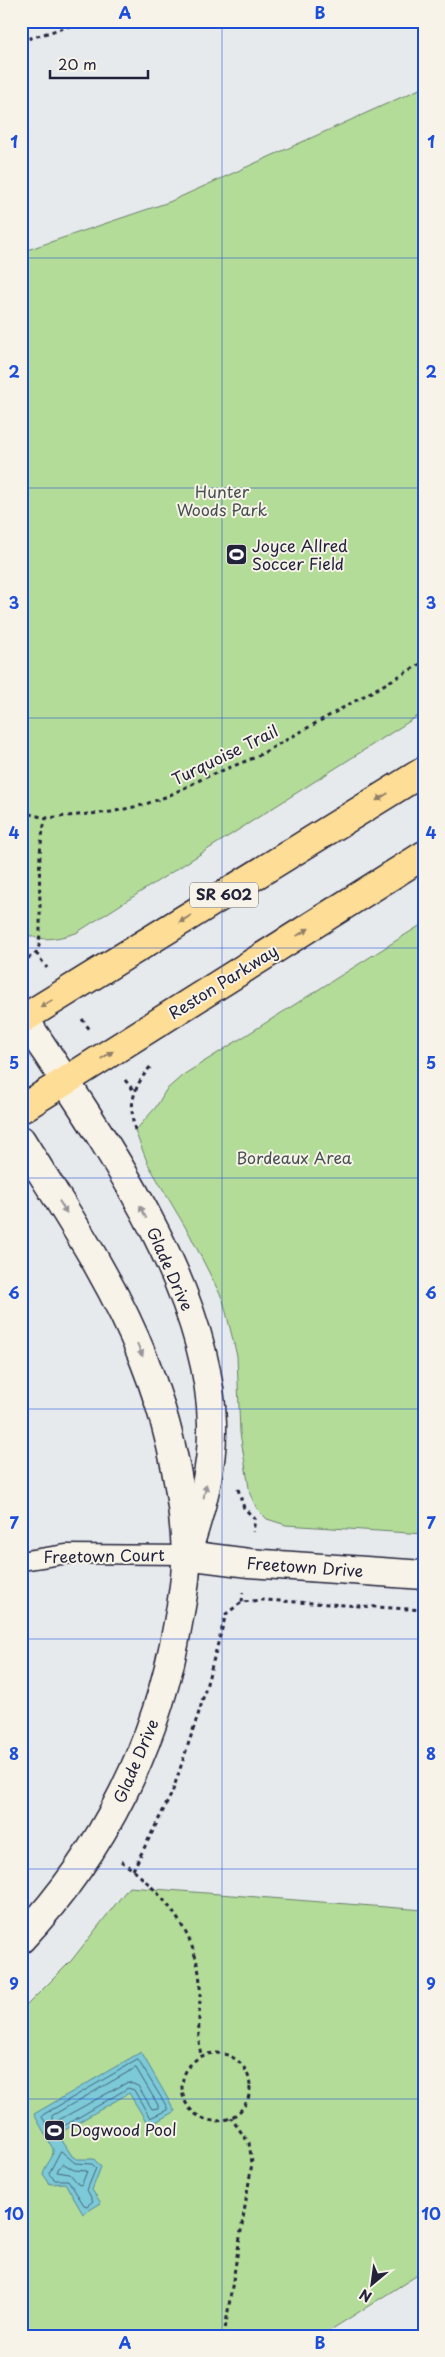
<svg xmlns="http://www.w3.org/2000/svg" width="445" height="2357" font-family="'Playpen Sans',sans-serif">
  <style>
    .green { fill: #b3dc98; stroke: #6a7f6a }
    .water { fill: #7bc9d8; stroke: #578699 }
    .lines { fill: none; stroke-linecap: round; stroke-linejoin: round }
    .shore { stroke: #46657a; stroke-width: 1 }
    .service-casing { stroke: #22223b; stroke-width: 21 }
    .minor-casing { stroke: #22223b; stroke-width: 31 }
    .tertiary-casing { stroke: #22223b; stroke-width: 31 }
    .primary-casing { stroke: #22223b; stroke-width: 31 }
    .path { stroke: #22223b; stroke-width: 3; stroke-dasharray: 4 4; stroke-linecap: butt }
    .service { stroke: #f7f3e8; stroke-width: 18 }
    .minor { stroke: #f7f3e8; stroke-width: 28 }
    .tertiary { stroke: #f7f3e8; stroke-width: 28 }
    .primary { stroke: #fedd96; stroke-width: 28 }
    .oneway { fill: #908068 }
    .oneway2 { fill: #97959a }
    .grid { fill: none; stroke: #1d4ed8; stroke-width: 1; stroke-opacity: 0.55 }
    .labels { text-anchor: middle; stroke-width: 4; stroke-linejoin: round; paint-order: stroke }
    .shield { fill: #f7f3e8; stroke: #62616f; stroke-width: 1 }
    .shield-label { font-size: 15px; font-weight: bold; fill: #22223b }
    .park-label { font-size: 16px; fill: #465052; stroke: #f7f3e8 }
    .poi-label { font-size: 16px; fill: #22223b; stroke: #f7f3e8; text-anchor: start }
    .street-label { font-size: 16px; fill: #22223b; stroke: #f7f3e8 }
    .neatline { fill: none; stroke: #1d4ed8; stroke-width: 2 }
    .grid-label { font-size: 16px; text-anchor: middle; font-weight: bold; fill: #1d4ed8 }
  </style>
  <rect width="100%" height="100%" fill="#e6eaed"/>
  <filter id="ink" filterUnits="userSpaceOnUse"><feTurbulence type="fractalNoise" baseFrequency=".02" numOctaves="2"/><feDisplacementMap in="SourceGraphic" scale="10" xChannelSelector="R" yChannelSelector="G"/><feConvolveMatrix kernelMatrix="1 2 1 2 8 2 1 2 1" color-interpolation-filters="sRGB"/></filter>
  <g filter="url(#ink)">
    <g class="green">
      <path d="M424,87V712L76,933C56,939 39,943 21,931V252L169,202Z"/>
      <path d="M424,923V1534L286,1525L267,1519L257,1509L250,1494L240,1433L237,1356L223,1300L190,1235L148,1164L135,1131L156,1107L166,1090L183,1075Z"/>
      <path d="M129,1887L424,1910V2271L321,2336H21V2011L71,1961Z"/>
    </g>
    <path class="water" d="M141,2052L175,2111L149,2126L129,2093L58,2134L72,2156L77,2159H94L101,2167L92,2190L101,2203L83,2214L65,2183L50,2184L43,2174C45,2164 54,2159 53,2149L34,2114Z"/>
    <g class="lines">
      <g class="shore">
        <path d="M138,2060L167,2107V2110L150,2118L134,2090L128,2088L54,2132L51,2131L42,2117L43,2115Z"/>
        <path d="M136,2068L158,2105V2108L152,2109L138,2086L128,2082L55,2122L52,2121V2116Z"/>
        <path d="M61,2151L75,2163L92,2164L96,2168L87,2190L93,2201L87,2206L84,2205L68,2180H55L49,2174Z"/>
        <path d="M64,2164L74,2170L87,2171L82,2184L79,2185L70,2174L57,2172V2169Z"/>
      </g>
      <defs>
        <path id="service" d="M21,1561L67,1554L186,1555"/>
        <path id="minor" d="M186,1555L249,1563L424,1575"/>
        <g id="tertiary">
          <path d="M21,1014C96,1129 209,1283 212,1424C213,1467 202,1506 189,1546"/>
          <path d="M21,1140C65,1211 113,1281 144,1360C168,1421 183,1487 186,1553C187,1576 182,1601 178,1623C158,1742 104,1851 21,1939"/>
        </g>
        <g id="primary">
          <path d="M21,1020L424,771"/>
          <path d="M21,1109L424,855"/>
        </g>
      </defs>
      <use href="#service" class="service-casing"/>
      <use href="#minor" class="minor-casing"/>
      <use href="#tertiary" class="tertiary-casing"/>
      <use href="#primary" class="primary-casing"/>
      <g class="path">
        <path d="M21,41L86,21"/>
        <path d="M21,812L46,818L111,812L143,805L168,796L204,778L256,757L424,662"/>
        <path d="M36,953L47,968"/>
        <path d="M21,963L36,953L39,946C43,903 34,860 46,818"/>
        <path d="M82,1019L90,1030"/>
        <path d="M125,1080L134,1091"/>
        <path d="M135,1130C128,1104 134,1085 152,1065"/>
        <path d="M238,1489L244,1508L255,1519L253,1532"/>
        <path d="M242,1602L243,1593"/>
        <path d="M121,1861C160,1889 197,1932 200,1983C201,2007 196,2031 201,2055"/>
        <path d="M133,1870L172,1793L200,1709L226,1614L242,1602L263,1600L424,1610"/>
        <circle cx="216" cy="2087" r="34"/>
        <path d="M224,2336L252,2163L249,2143L231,2118"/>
      </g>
      <use href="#service" class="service"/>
      <use href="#minor" class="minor"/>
      <use href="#tertiary" class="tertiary"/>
      <use href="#primary" class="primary"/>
    </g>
    <defs><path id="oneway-solid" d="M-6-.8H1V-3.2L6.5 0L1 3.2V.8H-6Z" transform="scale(1.25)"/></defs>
    <g class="oneway">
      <use href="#oneway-solid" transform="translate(382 797) rotate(148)"/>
      <use href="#oneway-solid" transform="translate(185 919) rotate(148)"/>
      <use href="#oneway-solid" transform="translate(303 932) rotate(-32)"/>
      <use href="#oneway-solid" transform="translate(46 1004) rotate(149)"/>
      <use href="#oneway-solid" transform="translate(107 1055) rotate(-32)"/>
    </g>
    <g class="oneway2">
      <use href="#oneway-solid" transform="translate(63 1207) rotate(58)"/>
      <use href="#oneway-solid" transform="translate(143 1212) rotate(-118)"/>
      <use href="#oneway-solid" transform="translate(140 1350) rotate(67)"/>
      <use href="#oneway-solid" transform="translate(205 1491) rotate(-78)"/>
    </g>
  </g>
  <path class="grid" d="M222,21V2336M21,258H424M21,488H424M21,718H424M21,948H424M21,1178H424M21,1409H424M21,1639H424M21,1869H424M21,2099H424"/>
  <defs>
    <symbol id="stadium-square" viewBox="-11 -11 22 22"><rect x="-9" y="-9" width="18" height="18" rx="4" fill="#22223b" stroke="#f7f3e8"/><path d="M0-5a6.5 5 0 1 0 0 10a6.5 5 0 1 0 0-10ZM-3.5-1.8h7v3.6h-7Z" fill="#fff"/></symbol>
  </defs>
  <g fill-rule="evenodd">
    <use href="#stadium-square" x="224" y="542" width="25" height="25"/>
    <use href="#stadium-square" x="42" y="2118" width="25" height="25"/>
  </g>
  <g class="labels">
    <rect class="shield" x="190" y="882.5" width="68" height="25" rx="4"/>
    <g class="shield-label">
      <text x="224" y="900">SR 602</text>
    </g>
    <g class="park-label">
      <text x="222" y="498">Hunter<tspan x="222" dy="18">Woods Park</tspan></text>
      <text x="294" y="1164">Bordeaux Area</text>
    </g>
    <g class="poi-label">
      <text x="252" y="552">Joyce Allred<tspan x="252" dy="18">Soccer Field</tspan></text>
      <text x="70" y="2136">Dogwood Pool</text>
    </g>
    <g class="street-label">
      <text transform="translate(225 755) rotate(-26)" y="6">Turquoise Trail</text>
      <text transform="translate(223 982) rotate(-32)" y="6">Reston Parkway</text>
      <text transform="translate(170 1269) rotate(66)" y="6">Glade Drive</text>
      <text transform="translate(104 1556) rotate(-1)" y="6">Freetown Court</text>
      <text transform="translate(305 1567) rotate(4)" y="6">Freetown Drive</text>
      <text transform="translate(136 1761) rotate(-67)" y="6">Glade Drive</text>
    </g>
  </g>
  <rect width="445" height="2357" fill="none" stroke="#f7f3e8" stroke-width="55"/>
  <g transform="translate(372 2284) rotate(209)" stroke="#f7f3e8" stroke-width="4" paint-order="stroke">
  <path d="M0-4L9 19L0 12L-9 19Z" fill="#22223b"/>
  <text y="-8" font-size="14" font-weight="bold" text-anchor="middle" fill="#22223b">N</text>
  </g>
  <path d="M50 70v8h98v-8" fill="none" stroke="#22223b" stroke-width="2.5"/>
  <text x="58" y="70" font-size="15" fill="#22223b" stroke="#f7f3e8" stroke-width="4" paint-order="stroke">20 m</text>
  <rect x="28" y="28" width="390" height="2302" class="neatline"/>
  <g class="grid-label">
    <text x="125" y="19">A</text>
    <text x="320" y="19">B</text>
    <text x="14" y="148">1</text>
    <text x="431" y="148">1</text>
    <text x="14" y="378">2</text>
    <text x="431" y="378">2</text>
    <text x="14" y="609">3</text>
    <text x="431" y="609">3</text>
    <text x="14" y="839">4</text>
    <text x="431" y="839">4</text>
    <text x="14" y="1069">5</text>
    <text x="431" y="1069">5</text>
    <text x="14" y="1299">6</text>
    <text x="431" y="1299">6</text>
    <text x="14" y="1529">7</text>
    <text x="431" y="1529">7</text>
    <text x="14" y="1760">8</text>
    <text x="431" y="1760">8</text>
    <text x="14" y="1990">9</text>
    <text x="431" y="1990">9</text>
    <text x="14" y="2220">10</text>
    <text x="431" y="2220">10</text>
    <text x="125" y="2349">A</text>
    <text x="320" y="2349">B</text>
  </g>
</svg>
